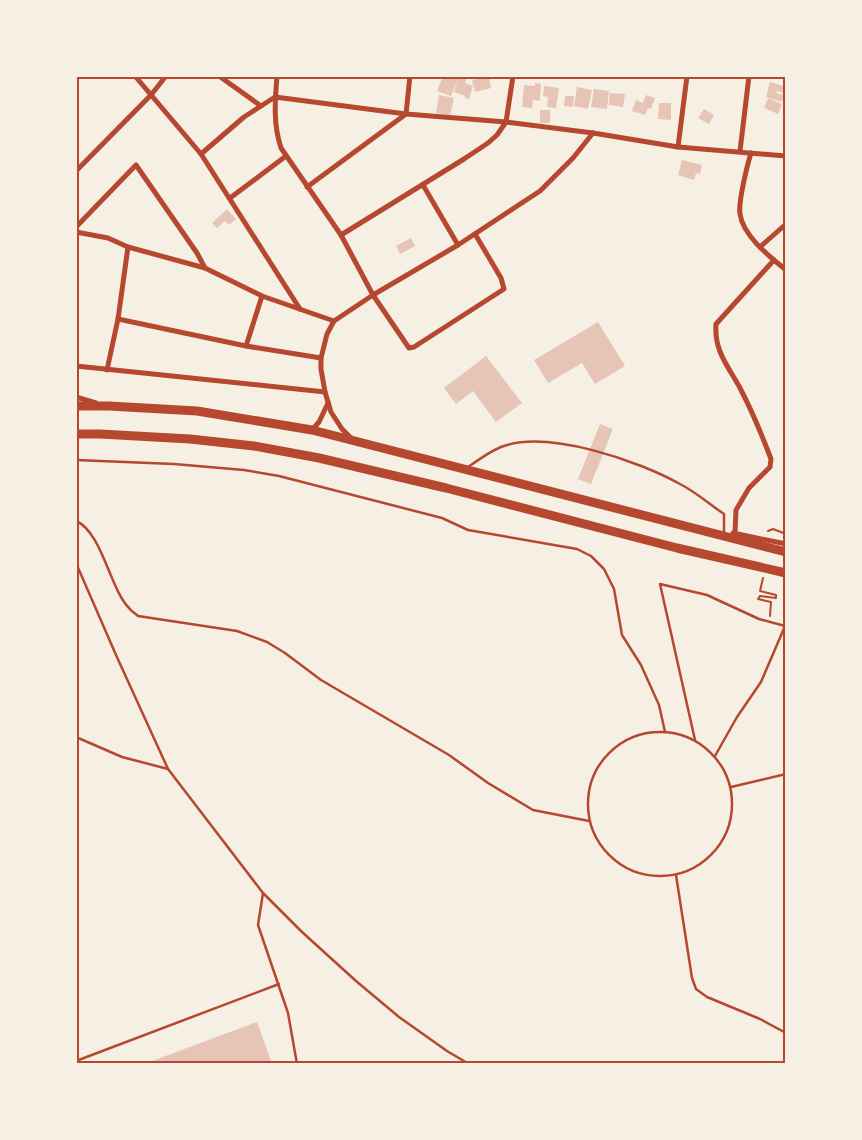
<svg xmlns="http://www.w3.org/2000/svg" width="862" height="1140" font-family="Signika,sans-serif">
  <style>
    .building { fill: #e6c5b7 }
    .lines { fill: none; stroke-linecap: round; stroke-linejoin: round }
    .path { stroke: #b5482f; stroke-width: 2 }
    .service { stroke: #b5482f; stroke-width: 2.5 }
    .minor { stroke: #b5482f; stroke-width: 5 }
    .trunk { stroke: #b5482f; stroke-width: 9 }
    .neatline { fill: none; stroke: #b5482f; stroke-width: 2 }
  </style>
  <rect width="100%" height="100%" fill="#f6efe4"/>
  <g class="building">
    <path d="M443,76H467L465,83L473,86L469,99L465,98V96L454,92L458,80L451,96L437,91Z"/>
    <path d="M489,76L491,88L475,92L472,80Z"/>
    <path d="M770,82L786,87L784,93L777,91L776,93L784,95L782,102L766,97Z"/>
    <path d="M535,83L541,84L540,101L533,100L532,108L522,107L524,85L535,86Z"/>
    <path d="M544,86L559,88L556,108L547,107L548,97L543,96Z"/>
    <path d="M577,87L592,90L588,109L574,106Z"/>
    <path d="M594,89L609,91L607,109L591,107Z"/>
    <path d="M610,93L625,94L623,107L609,105Z"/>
    <path d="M439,95L454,98L450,115L436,113Z"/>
    <path d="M646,95L655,98L651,109L648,108L645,115L632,111L636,100L643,103Z"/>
    <path d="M565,96H574L573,107L564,106Z"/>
    <path d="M768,98L782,104L778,114L764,108Z"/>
    <path d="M659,103H671V120L658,119Z"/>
    <path d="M704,109L714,115L709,124L698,118Z"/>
    <rect x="540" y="110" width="10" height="13"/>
    <path d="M682,160L702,165L700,174L696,173L694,180L678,175Z"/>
    <path d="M227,209L236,219L229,225L225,221L217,228L212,223Z"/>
    <path d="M411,238L415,246L400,254L396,246Z"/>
    <path d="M598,322L625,366L595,384L582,363L548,383L534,360Z"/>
    <path d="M486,356L522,403L496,422L473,391L456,404L444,388Z"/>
    <path d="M600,424L613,429L591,484L578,479Z"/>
    <path d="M257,1022L272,1064H144Z"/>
  </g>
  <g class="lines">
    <g class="path">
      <path d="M768,531L773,529L786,534"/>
      <path d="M760,596L776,598V595L760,591L763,578"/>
      <path d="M760,596L758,599L771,602L770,616"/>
    </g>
    <g class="service">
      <path d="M76,460L174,464L244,470L279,476L442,518L468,530L577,549L591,556L604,569L614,589L622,635L641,665L659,705L665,732"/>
      <path d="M468,467C478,460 489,452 501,447C547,429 639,461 680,484C696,492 709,504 724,514V533"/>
      <path d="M76,521C102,532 110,589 129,608C131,611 135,613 138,616L237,631L267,642L285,653L321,680L449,755L488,783L533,810L589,821"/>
      <path d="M76,563L116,655L168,769L263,893L302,932L356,981L399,1017L447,1051L469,1064"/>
      <circle cx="660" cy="804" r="72"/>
      <path d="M76,737L122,757L168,769"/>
      <path d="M695,740L660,584L707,595L759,619L785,626L761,682L737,717L715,756"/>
      <path d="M731,787L786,774"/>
      <path d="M676,875L692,978L696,989L707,997L760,1019L786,1033"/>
      <path d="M263,893L258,925L288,1013L297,1064"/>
      <path d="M76,1061L279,984"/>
    </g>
    <g class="minor">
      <path d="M135,76L201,154L300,309"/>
      <path d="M219,76L261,106L275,97L406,114L506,122L593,133L678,147L786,156"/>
      <path d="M277,76C275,101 273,124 281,148L341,235L373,295L409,348L414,347L504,289L501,278L475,234"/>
      <path d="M678,147L687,76"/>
      <path d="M740,151L749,76"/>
      <path d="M751,153C747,166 738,203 740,214C743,236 770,257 786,270"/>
      <path d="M201,154L244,117L261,106"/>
      <path d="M76,171L151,95L166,76"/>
      <path d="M423,185L458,245"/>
      <path d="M307,187L406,114L410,76"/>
      <path d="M230,198L286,156"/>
      <path d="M76,227L136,165L197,253L205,268"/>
      <path d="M76,232L108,238L128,247L205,268L262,296L334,321"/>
      <path d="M341,235L464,159L488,143L497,135L506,122L513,76"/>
      <path d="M760,247L786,224"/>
      <path d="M118,319L246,346L321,358"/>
      <path d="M246,346L262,296"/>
      <path d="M76,366L325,392"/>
      <path d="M107,370L118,319L128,247"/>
      <path d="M76,397L96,403"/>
      <path d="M312,430L319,422L328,403"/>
      <path d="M352,439L342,429L331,412L325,392L321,369V358L327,334L334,321L373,295L458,245L540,191L573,158L593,133"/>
      <path d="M735,532L736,510L749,488L770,467L771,459C762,435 752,411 740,388C728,366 714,351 716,324L774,260"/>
      <path d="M733,533L786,544"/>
    </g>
    <g class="trunk">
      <path d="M76,406H109L197,411L312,430L786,552"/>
      <path d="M76,434H100L190,439L254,446L319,458L446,488L677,548L786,573"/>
    </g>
  </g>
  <rect width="862" height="1140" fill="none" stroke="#f6efe4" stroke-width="155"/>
  <rect x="78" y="78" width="706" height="984" class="neatline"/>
</svg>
